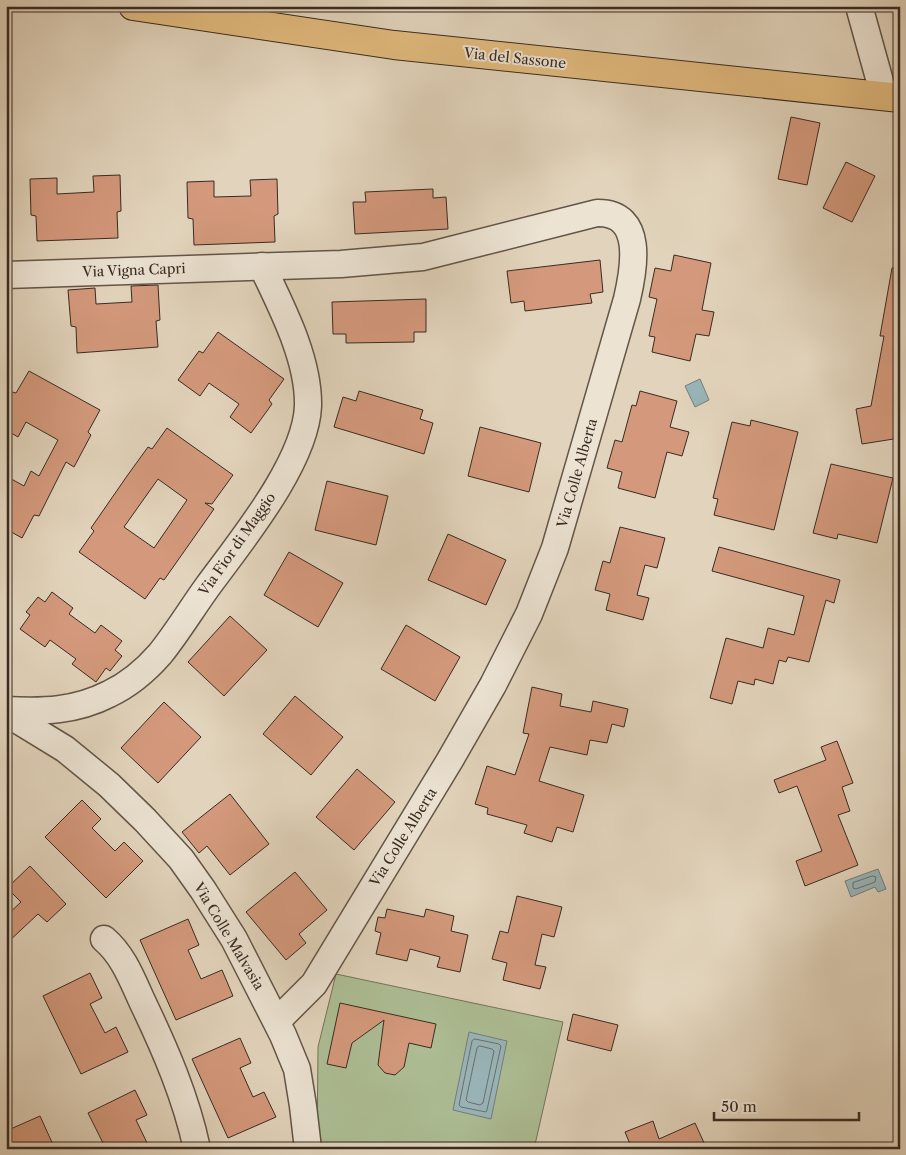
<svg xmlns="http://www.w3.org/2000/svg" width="906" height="1155" font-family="'Libre Caslon Text',serif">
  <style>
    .green { fill: #adbe95; stroke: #73745c }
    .water { fill: #99b6bb; stroke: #737e7e }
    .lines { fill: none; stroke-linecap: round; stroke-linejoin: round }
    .shore { stroke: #69706e; stroke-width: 1 }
    .building { fill: #d4997c; stroke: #392b22; fill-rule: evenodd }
    .minor-casing { stroke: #635548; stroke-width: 29 }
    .major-casing { stroke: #392b22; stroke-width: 30 }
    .minor { stroke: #ece3d3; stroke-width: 26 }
    .major { stroke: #e1ba7e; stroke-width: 28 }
    .labels { text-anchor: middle; stroke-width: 4; stroke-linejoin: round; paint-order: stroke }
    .street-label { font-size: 14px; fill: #392b22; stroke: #ece3d3 }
  </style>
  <rect width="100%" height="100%" fill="#e2d4bc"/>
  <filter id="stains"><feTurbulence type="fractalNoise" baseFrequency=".004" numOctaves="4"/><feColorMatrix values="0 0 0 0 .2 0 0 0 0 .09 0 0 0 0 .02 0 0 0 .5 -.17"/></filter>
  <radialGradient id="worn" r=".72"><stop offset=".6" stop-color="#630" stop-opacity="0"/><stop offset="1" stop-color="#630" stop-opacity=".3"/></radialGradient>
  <path class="green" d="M336,974L563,1022L534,1149H317L318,1047Z"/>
  <g class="water">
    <path d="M700,379L709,400L695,407L685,386Z"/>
    <path d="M878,869L886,889L878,892L875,887L851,897L845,881Z"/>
    <path d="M469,1032L507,1041L491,1119L453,1110Z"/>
  </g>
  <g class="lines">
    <g class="shore">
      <path d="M873,876L876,877L875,882L856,889L853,888V883Z"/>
      <path d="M475,1039L499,1044L501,1046L487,1110L486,1112L461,1107L459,1105L472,1041Z"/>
      <path d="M480,1046L492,1049L494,1051L483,1103L480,1105L468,1102L466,1100L477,1048Z"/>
    </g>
  </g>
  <g class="building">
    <path d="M791,117L820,123L807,185L778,179Z"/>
    <path d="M846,162L875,176L852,222L823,208Z"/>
    <path d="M120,175L121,211L117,212L118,238L37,241L36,216L31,215L30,179L57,178V194L94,192L93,176Z"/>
    <path d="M277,179L278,214L274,216L275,242L194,245L193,219L188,218L187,182L214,181V197L251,196L250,180Z"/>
    <path d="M433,189V198L446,197L448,229L355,234L353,202H366L365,192Z"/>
    <path d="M674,255L711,263L702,310L714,312L709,336L696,334L690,361L652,352L655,337L649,336L657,299L649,297L655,268L671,271Z"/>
    <path d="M600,260L603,292L590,294L592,303L525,311L524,301L511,303L507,271Z"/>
    <path d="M892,268H900V438L862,444L856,409L871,406L884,336H880Z"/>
    <path d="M158,285L160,320L156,321L158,347L77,353L76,327L71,326L68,290L95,288L96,304L132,302L131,286Z"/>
    <path d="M426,299V332H414V342L346,343V334H333L332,302Z"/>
    <path d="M218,332L284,379L269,400L272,404L251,433L230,417L239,404L209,383L200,396L178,380L199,351L203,353Z"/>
    <path d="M29,371L100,410L88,432L91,435L74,467L66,462L39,516L34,515L22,538L6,529V476L24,486L31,471L39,476L58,440L26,422L18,437L6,430V403L12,392L16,393Z"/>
    <path d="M359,391L423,410L420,419L433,423L424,454L334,427L343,397L356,401Z"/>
    <path d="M640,391L677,401L670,427L689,432L682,456L667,452L655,498L618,488L622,472L607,468L615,440L622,442L632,405L636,406Z"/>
    <path d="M751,420L798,432L774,530L714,515L718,499L713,498L732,422L750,426Z"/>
    <path d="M480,427L541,443L529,492L468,476Z"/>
    <path d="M167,428L233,475L212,504L205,503L214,509L164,580L160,578L145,599L79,552L94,531L91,528L127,476L148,447L152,449ZM158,479L187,500L154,548L124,527Z"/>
    <path d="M831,464L893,478L877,543L838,534L837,539L813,533Z"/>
    <path d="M327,481L388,496L376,545L315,530Z"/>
    <path d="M620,527L665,538L657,568L645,565L637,595L649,598L643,620L606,610L610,594L595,590L603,561L610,563Z"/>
    <path d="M448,534L506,560L486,605L428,580Z"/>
    <path d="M719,547L840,580L834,603L826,600L809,662L788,657L786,662L779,660L773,684L755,679L754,685L738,681L732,704L710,698L726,638L763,648L768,628L794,635L804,596L712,571Z"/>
    <path d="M289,552L343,583L318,627L264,595Z"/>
    <path d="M52,592L73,608L69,614L95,633L101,625L122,641L115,650L122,656L110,671L106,668L96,682L72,664L76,659L50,640L45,647L20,629L30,615L26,612L38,597L45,602Z"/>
    <path d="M230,616L267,650L224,696L188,662Z"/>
    <path d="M406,625L460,657L435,701L381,669Z"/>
    <path d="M532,687L562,694L560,706L591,712L593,701L628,709L624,727L612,724L607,743L590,740L587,755L550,747L539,781L584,795L573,832L557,827L552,842L524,833L527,825L487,814L488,808L475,804L487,766L515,775L529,734L523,733Z"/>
    <path d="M295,696L343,737L311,775L263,734Z"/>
    <path d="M164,702L201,737L158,783L121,748Z"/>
    <path d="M837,741L853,783L842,787L850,811L838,815L858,865L805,886L796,861L822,851L797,786L779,793L774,780L826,760L821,747Z"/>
    <path d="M357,769L395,802L354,850L316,817Z"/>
    <path d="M230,794L269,844L230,875L207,846L199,853L182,832Z"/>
    <path d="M82,800L101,819L92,828L115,851L124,842L143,861L106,898L45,837Z"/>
    <path d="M30,866L66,904L47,922L38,914L6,944V916L21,902L7,888Z"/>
    <path d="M295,872L327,910L299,934L306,943L286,960L246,912Z"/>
    <path d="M517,896L562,907L554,937L542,934L535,965L546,967L540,989L503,980L507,963L492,959L500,931L508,933Z"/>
    <path d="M387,909L424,917L426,909L454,916L451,931L468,935L460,972L437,967L440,957L410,949L407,961L376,954L381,933L375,931L378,917L385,918Z"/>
    <path d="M188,919L199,945L188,950L201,979L222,970L233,996L176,1020L140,940Z"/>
    <path d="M90,973L102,998L90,1004L105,1033L116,1027L128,1052L81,1074L43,996Z"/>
    <path d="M340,1003L436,1024L431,1048L409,1043L404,1067L395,1075L385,1073L378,1065L384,1020L352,1043L346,1068L327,1064Z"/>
    <path d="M573,1014L618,1025L611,1051L567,1040Z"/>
    <path d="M240,1038L251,1063L240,1068L253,1097L264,1092L276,1117L228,1138L192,1059Z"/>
    <path d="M135,1090L147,1115L136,1120L150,1149H106L88,1113Z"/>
    <path d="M40,1116L55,1149H6V1131Z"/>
    <path d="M653,1121L659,1139L695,1123L705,1145L696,1149H632L625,1132Z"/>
  </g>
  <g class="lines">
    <defs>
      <g id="minor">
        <path d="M859,6L884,96"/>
        <path d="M6,275L341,264L423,257L597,213C645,212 634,269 627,299L555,548L529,614L493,685L450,760L314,984L277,1021"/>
        <path d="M6,710C43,712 76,711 109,694C128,685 146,670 160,654C177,633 192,608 208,586C241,541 306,462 308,406C309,359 282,308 262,266"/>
        <path d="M6,713L65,749L109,785L145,820L181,859L203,890L234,939L283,1035L297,1069L303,1106L308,1149"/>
        <path d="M104,939C123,955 132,979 142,1001C165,1049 186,1097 197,1149"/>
      </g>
      <path id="major" d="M133,6L394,45L900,98"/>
    </defs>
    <use href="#minor" class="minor-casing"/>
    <use href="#major" class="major-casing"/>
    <use href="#minor" class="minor"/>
    <use href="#major" class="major"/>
  </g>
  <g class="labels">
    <g class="street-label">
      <text transform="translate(515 58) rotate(6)" y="5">Via del Sassone</text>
      <text transform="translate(134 270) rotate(-2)" y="5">Via Vigna Capri</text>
      <text transform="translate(577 473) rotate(-74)" y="5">Via Colle Alberta</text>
      <text transform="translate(237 544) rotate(-55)" y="5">Via Fior di Maggio</text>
      <text transform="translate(403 837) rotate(-58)" y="5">Via Colle Alberta</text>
      <text transform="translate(229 936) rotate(59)" y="5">Via Colle Malvasia</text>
    </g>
  </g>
  <rect width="906" height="1155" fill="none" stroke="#e2d4bc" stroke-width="25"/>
  <rect x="8" y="8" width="891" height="1140" fill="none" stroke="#392b22" stroke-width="2.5"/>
  <rect x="12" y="12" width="881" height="1130" fill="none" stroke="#392b22"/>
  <path d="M714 1112v8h145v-8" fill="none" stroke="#392b22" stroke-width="2.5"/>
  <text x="721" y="1112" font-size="15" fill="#392b22" stroke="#ece3d3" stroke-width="4" paint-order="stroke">50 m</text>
  <rect width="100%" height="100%" filter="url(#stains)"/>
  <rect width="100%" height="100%" fill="url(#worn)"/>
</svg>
